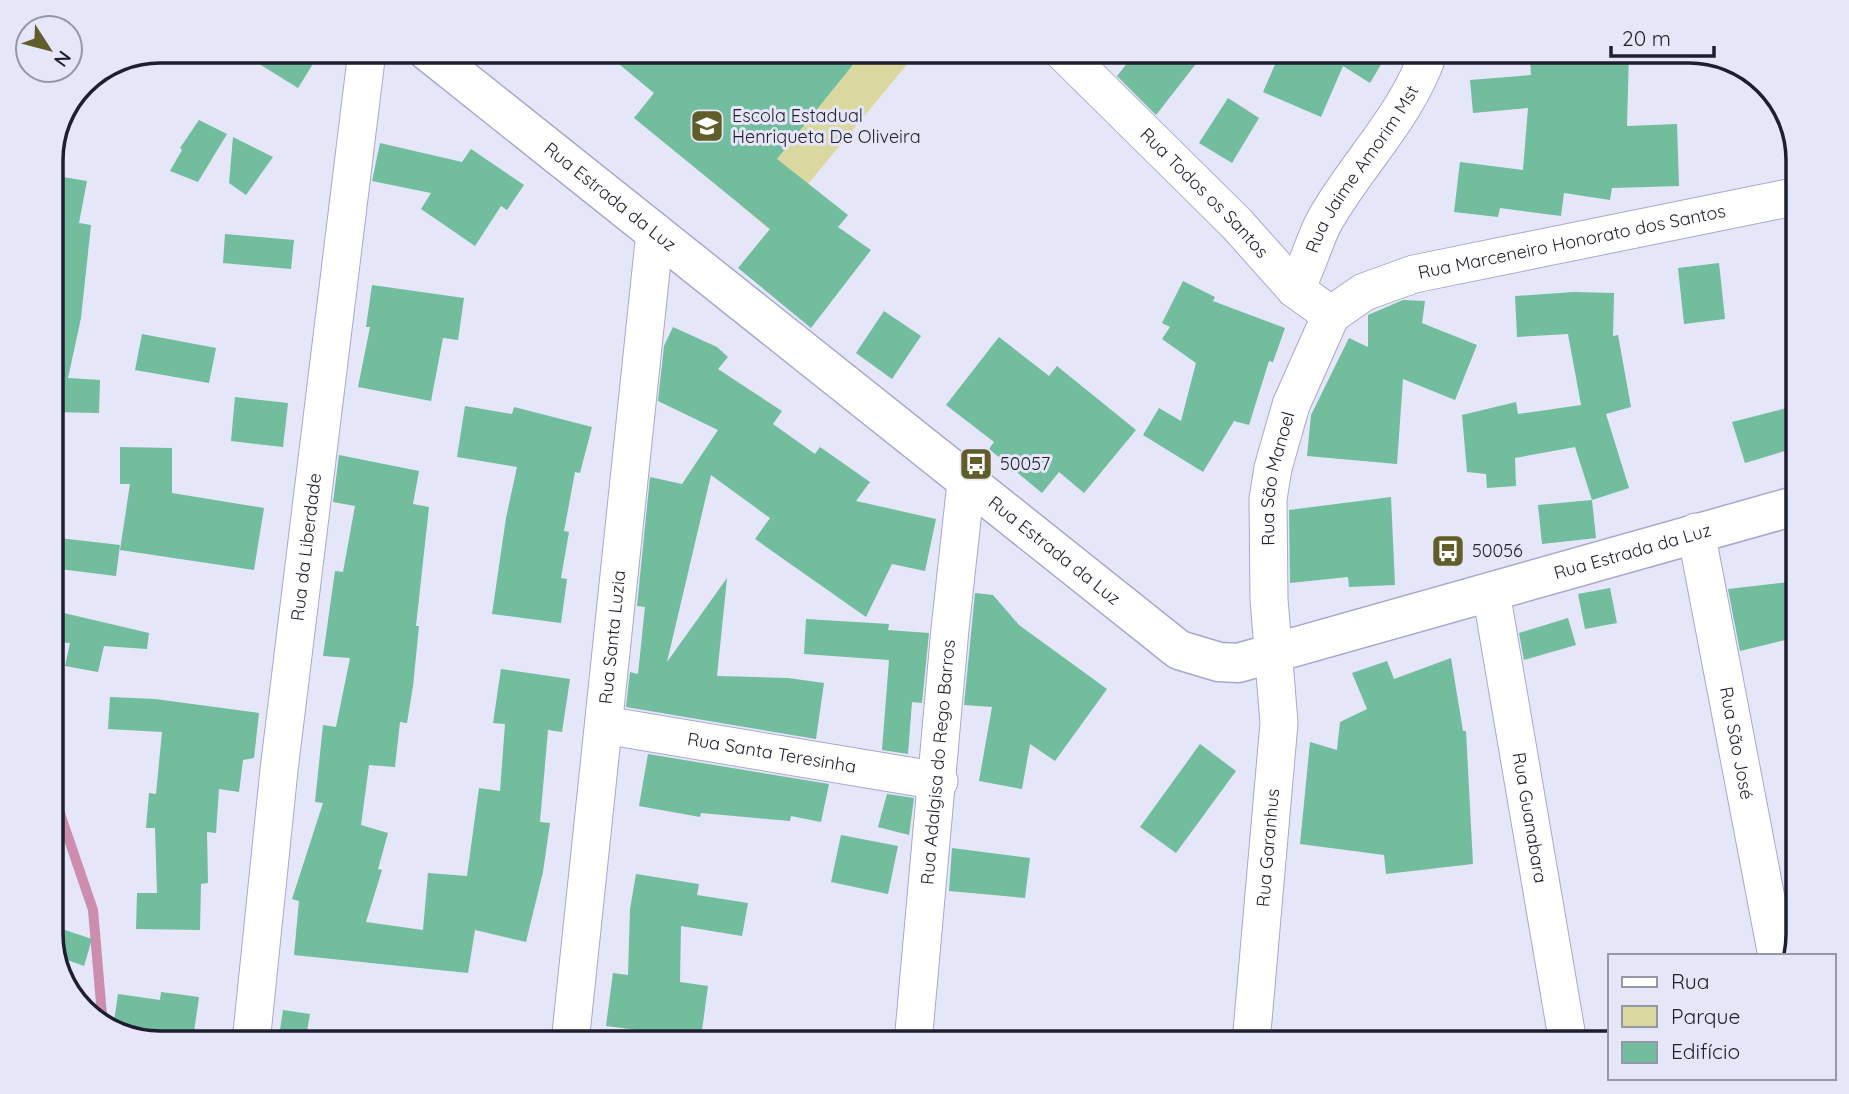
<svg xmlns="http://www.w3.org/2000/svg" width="1849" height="1094" font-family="Quicksand,sans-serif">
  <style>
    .green { fill: #dbd89f }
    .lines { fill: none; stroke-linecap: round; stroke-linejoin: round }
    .stream { stroke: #cc8daf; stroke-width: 10 }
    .building { fill: #71bd9d }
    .minor-casing { stroke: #a8a7d3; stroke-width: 39 }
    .major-casing { stroke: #a8a7d3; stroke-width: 41 }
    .minor { stroke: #fff; stroke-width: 37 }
    .major { stroke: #fff; stroke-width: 38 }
    .labels { text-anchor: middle; stroke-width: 6; stroke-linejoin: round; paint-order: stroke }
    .poi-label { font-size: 18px; fill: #1e1e2e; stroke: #e5e6f8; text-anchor: start }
    .street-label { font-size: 18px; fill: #1e1e2e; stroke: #e5e6f8 }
    .rim { fill: none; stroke: #1e1e2e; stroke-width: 3.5 }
  </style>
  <rect width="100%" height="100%" fill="#e5e6f8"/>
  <path class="green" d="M864,51H918L770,230L740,205Z"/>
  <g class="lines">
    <path class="stream" d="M51,787L93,910L103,1027"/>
  </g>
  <g class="building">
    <path d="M238,51H321L298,88Z"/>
    <path d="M603,51H864L777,159L848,215L838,227L871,250L811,328L738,268L770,229L634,118L654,93Z"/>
    <path d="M1137,51H1206L1156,115L1117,76Z"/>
    <path d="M1281,51H1389L1370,83L1343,66L1321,117L1263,92Z"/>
    <path d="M1629,51L1627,126L1677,124L1679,186L1612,188L1610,200L1564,193L1561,216L1500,208L1498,217L1454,212L1460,162L1523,170L1528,108L1473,113L1470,80L1531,75L1530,61Z"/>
    <path d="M1228,98L1259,118L1232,163L1199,143Z"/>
    <path d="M199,120L227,134L198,182L170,171L182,150L180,148Z"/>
    <path d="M233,137L273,157L246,195L229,183Z"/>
    <path d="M380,143L462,162L471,149L524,185L507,210L501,206L475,246L421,209L431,193L372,181Z"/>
    <path d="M51,175L87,181L79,223L91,225L81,318L68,378L100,380L99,413L51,412Z"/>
    <path d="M225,234L294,240L291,269L223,263Z"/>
    <path d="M1719,263L1725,319L1684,324L1678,268Z"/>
    <path d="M1183,281L1215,297L1213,301L1285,328L1273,362L1269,361L1249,425L1234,421L1203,472L1143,435L1159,408L1181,421L1196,363L1162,339L1170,327L1162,323Z"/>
    <path d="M372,285L464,298L458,340L443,338L431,401L358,387L370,327H366Z"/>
    <path d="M1573,292L1614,293L1613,336L1618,335L1631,407L1606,414L1629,488L1592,500L1575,447L1515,458L1516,486L1487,488L1486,474L1467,472L1462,415L1516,402L1518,414L1581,405L1568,334L1517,337L1515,296Z"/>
    <path d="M1403,300L1425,301L1422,323L1477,345L1455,400L1403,379L1397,464L1307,456L1311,415L1349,338L1368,347V315Z"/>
    <path d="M884,311L921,336L892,379L856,353Z"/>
    <path d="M673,327L717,347L728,357L718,369L782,411L773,424L815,454L820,447L870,482L856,501L936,519L925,571L892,564L866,617L755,539L770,518L711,475L667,662L727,578L717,676L788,678L824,683L816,739L626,707L630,672L638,674L645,607L637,606L650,477L682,484L718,430L658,401L664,346Z"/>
    <path d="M142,334L216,348L209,383L135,370Z"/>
    <path d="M999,337L1049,376L1057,366L1136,430L1084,493L1059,472L1042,493L989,449L994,442L946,405Z"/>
    <path d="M235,397L288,403L283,447L231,441Z"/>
    <path d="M1798,405V447L1745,463L1732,422Z"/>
    <path d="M465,406L512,414L514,407L592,427L580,473L575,472L564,531L569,532L561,578L567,579L561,623L492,614L506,518L517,467L457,457Z"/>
    <path d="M120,447L172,448V493L264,508L254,570L120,550L130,484H120Z"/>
    <path d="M339,455L419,471L413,504L429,507L416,626H419L413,686L407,723L400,722L395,767L369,765L361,825L388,833L378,869L382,870L366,922L423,930L428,873L467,876L479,788L500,791L505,724L493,723L501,669L570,679L562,732L548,730L540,822L550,823L543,872L526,942L475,930L468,973L294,955L299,901L292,899L323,803L315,802L323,725L336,727L350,658L323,656L335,571L343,572L355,506L333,502Z"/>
    <path d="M1391,497L1395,585L1349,587L1348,577L1290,583L1289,510Z"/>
    <path d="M1592,500L1596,538L1542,544L1538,505Z"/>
    <path d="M51,537L120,545L116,576L51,568Z"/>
    <path d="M1798,581V637L1740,651L1728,589Z"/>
    <path d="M1610,588L1617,623L1585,629L1578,594Z"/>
    <path d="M975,593L993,595L1019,625L1107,689L1055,761L1030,744L1022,789L979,781L992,707L964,705Z"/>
    <path d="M51,610L149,633L147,649L104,646L98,672L65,666L70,643L51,642Z"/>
    <path d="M1568,618L1576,645L1524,660L1519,633Z"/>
    <path d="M806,619L889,624L888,630L929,633L922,703L912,702L908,754L882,750L889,660L804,654Z"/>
    <path d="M1451,658L1463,731H1466L1473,864L1386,874L1384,855L1300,844L1310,742L1337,750L1340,722L1367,709L1352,673L1387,661L1394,679Z"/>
    <path d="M110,697L155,699L259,713L254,758L243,760L239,792L219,789L216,833L207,832L208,883L201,884L200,930L136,929L137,893H157L155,828H146L149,793L156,794L162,732L108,729Z"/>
    <path d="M1200,744L1236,771L1176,853L1140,827Z"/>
    <path d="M648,754L829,784L821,822L791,816L790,821L701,813L700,817L639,806Z"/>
    <path d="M887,794L914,798L909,835L878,827Z"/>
    <path d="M841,835L898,846L888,894L831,882Z"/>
    <path d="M952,848L1030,858L1025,898L949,891Z"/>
    <path d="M636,874L699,884L697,895L748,903L742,936L681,926L680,982L708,986L701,1038L606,1026L613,973L628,975L630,909Z"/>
    <path d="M59,928L92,939L84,966L56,956L53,946Z"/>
    <path d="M161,992L199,997L193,1039L113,1028L118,994L160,1000Z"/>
    <path d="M283,1010L310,1014L305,1043H278Z"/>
  </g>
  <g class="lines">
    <defs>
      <g id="minor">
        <path id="s1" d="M1062,51L1237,224L1295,289L1331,315L1364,292L1414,274L1798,196"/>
        <path id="s2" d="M1295,289C1308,267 1313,242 1325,220C1358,162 1408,115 1429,51"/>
        <path id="s3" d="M1696,532L1777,956"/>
        <path id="s4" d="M1491,592L1568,1043"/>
        <path id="s5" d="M604,725L939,781"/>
        <path id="s6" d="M251,1043L279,770L367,51"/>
        <path id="s7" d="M570,1043L655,232"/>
        <path id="s8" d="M913,1043L950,629L966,483"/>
        <path id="s9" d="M1251,1043L1279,723L1269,599L1268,499L1273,468L1291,405L1331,315"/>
      </g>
      <g id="major">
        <path id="s10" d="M427,51L1179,650L1219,662L1238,663L1798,505"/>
      </g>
    </defs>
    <use href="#minor" class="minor-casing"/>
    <use href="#major" class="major-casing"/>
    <use href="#minor" class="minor"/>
    <use href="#major" class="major"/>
  </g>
  <defs>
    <symbol id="school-square" viewBox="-11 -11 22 22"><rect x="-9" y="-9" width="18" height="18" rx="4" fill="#615d2a" stroke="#e5e6f8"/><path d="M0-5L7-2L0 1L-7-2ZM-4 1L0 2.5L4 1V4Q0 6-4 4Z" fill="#fff"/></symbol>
    <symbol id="bus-square" viewBox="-11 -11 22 22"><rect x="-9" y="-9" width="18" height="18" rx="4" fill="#615d2a" stroke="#e5e6f8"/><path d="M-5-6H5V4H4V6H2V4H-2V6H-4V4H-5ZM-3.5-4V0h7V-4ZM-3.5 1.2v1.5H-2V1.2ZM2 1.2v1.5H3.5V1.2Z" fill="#fff"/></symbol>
  </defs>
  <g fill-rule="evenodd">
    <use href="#school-square" x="688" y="107" width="38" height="38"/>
    <use href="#bus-square" x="957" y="445" width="38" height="38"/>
    <use href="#bus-square" x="1429" y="532" width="38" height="38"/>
  </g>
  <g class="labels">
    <g class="poi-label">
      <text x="732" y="122">Escola Estadual<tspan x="732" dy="21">Henriqueta De Oliveira</tspan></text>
      <text x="1000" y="470">50057</text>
      <text x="1472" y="557">50056</text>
    </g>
    <g class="street-label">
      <text dy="6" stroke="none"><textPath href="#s2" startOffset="138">Rua Jaime Amorim Mst</textPath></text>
      <text dy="6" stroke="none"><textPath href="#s1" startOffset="201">Rua Todos os Santos</textPath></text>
      <text dy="6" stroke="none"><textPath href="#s10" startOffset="234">Rua Estrada da Luz</textPath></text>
      <text dy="6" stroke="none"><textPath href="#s1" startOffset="632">Rua Marceneiro Honorato dos Santos</textPath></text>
      <text dy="6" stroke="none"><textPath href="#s9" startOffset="567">Rua São Manoel</textPath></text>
      <text dy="6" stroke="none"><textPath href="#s6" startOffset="499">Rua da Liberdade</textPath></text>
      <text dy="6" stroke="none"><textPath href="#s10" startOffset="802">Rua Estrada da Luz</textPath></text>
      <text dy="6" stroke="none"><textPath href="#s10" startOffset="1432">Rua Estrada da Luz</textPath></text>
      <text dy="6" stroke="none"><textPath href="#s7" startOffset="408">Rua Santa Luzia</textPath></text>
      <text dy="6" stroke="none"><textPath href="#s3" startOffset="215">Rua São José</textPath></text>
      <text dy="6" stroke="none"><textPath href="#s5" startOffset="170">Rua Santa Teresinha</textPath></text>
      <text dy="6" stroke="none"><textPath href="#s8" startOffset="282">Rua Adalgisa do Rego Barros</textPath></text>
      <text dy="6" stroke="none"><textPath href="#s4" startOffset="229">Rua Guanabara</textPath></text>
      <text dy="6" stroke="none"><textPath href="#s9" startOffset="196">Rua Garanhus</textPath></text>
    </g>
  </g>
  <path d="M0 0H1849V1094H0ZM160 63H1689A97 97 0 0 1 1786 160V934A97 97 0 0 1 1689 1031H160A97 97 0 0 1 63 934V160A97 97 0 0 1 160 63Z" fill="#e5e6f8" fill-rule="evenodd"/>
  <path class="rim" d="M160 63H1689A97 97 0 0 1 1786 160V934A97 97 0 0 1 1689 1031H160A97 97 0 0 1 63 934V160A97 97 0 0 1 160 63Z"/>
  <rect x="1608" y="954" width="228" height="126" fill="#e5e6f8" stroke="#9596a7" stroke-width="2"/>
  <rect x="1622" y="977" width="35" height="10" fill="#ffffff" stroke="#9596a7" stroke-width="2"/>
  <text x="1671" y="989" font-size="21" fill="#1e1e2e">Rua</text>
  <rect x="1622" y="1006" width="35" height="21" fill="#dbd89f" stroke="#9596a7" stroke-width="2"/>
  <text x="1671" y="1024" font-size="21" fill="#1e1e2e">Parque</text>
  <rect x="1622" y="1042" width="35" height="21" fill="#71bd9d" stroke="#9596a7" stroke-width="2"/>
  <text x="1671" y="1059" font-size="21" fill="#1e1e2e">Edifício</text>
  <g transform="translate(49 49) rotate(126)"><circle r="33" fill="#e5e6f8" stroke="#9596a7" stroke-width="2"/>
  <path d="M0-5L12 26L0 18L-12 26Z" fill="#615d2a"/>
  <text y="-10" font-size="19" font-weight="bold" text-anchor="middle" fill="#1e1e2e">N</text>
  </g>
  <path d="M1611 46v10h103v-10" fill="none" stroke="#1e1e2e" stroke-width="3.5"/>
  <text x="1622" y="46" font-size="21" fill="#1e1e2e" stroke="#e5e6f8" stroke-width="5" paint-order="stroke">20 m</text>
</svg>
